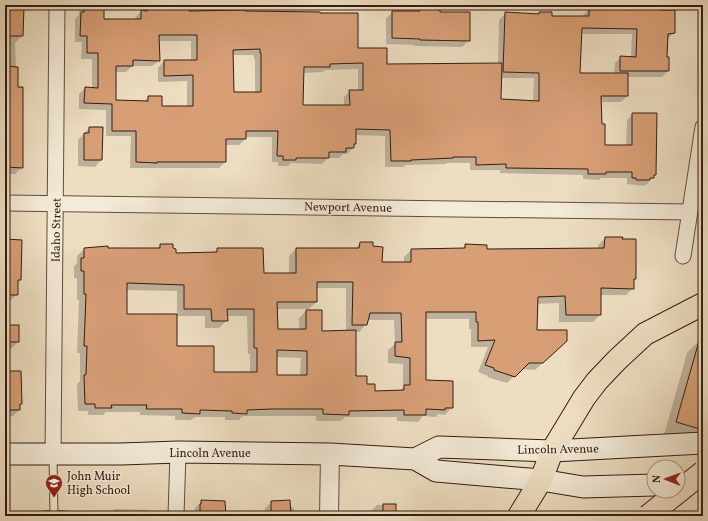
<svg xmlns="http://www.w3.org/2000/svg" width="708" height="521" font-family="Vollkorn,serif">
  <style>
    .shadow { fill: #0003; fill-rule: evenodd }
    .building { fill: #d89f77; stroke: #341c12; fill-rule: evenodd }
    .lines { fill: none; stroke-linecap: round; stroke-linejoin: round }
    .service-casing { stroke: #624c3e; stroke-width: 9 }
    .minor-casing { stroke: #624c3e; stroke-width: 17 }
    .tertiary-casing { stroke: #624c3e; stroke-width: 20 }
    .secondary-casing { stroke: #341c12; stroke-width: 23 }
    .motorway-casing { stroke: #341c12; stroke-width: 24 }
    .service { stroke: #f3ead7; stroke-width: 7 }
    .minor { stroke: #f3ead7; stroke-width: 15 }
    .tertiary { stroke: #f3ead7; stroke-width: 18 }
    .secondary { stroke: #f3ead7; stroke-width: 21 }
    .motorway { stroke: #eddec2; stroke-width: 22 }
    .motorway-bridge-casing { stroke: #341c12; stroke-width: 24; stroke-linecap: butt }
    .motorway-bridge { stroke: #eddec2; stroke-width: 22 }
    .labels { text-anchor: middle; stroke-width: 3; stroke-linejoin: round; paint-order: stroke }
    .street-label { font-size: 12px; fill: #341c12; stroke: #f3ead7 }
    .poi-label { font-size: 12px; fill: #341c12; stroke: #f3ead7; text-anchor: start }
  </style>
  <rect width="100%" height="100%" fill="#eddec2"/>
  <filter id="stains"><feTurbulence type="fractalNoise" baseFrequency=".005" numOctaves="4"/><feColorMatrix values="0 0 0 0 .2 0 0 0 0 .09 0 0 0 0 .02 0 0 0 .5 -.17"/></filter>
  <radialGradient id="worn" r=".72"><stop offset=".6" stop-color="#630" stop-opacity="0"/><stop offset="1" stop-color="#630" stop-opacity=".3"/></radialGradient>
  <g class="shadow">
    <path d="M83,5H103V20H135V18L141,11H145L147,9L188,12L357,49L386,65L498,64L499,20L505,14L538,15L539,13L551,17H583V15L589,9H595L599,5L621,9L674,33L667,39L666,58L668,71L662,77H627V96L621,102H600L604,146H626L627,120L633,114L655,174L647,184L643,186L627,184V178H601L599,180L583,179V175L500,173V170H470V163H447L446,164L405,165L404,167H385V136L355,135V143L353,148L347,154H343L339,158H328L322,164L291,163L288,166H278V162H272V137H245V139L239,145H225V162L219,168H130L131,136H106V110L79,109V94L85,88H92V59H81L82,42H75V19L79,15V9ZM580,34H632L631,57H621L615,63L614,74H579ZM158,41H191V61H164L158,68V82L187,81V107H161L148,97L144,102L115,101V72H126L132,66H152L159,60ZM232,55H254V59H255V93H233ZM358,69V91H350L344,97V106H302L303,73L323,72L326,70ZM501,78H534L533,102L500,100Z"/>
    <path d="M5,6L22,36L15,43L17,88L22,167L15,174H5Z"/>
    <path d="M421,10L439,13L469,40L462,47L414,46V45L386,44V18L393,12H419Z"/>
    <path d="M89,128H102L101,160L95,167L78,166V140Z"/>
    <path d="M605,238L635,279L633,281V288L626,295H600V315L593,322H559V303L537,304L536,331L559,348L535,370L521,369L507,383L487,377L488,376L478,372L488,347H471V329H469V319H425V381L452,407L445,415L438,414L436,417L423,416L418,422L397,421V417H345L341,421H316V416H243L239,420H225V417H195L191,420H175V416L140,415V412H106L103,415H88V411H78L77,384L80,381V353H77L79,300H77V278H74V266L77,263V256L84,249H156L161,245L175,254L213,253L218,249L263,274H289V256L296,249H355L361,243L372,247L381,263H404V257L411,250L462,249L466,245L486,250L598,249V245ZM316,288H346V331L321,332L306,311L299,318V330H277V309H309L316,302ZM126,290L177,291V315H126ZM176,316H205V328H219L226,321V316H247L248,354H250V373H213L176,347ZM368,320H394L395,344L388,350V363L403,364V388L399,391L374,392L355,377V332H359L366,324ZM276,357L301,358L300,376H276Z"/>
    <path d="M5,240L20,280L17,283V294L10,301H5Z"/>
    <path d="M5,326H18V342L11,349L5,348Z"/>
    <path d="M700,340H703V435L695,443L664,435L687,353Z"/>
    <path d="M5,372L19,405V410L13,416H5Z"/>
    <path d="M202,501L225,516H194L195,508Z"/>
    <path d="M272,502L290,507L294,508V516H265V508Z"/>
    <path d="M377,505H395V516H370V512Z"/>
    <path d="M114,509L150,510V516H107Z"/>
  </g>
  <g class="building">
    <path d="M5,5L24,6L23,36H5Z"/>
    <path d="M84,5H104V19H141V10L147,11V8H189V11L245,10V11L320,12V13H358V48H387V64L502,63L501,99L539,101V73L503,72L505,12L539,14V12H552V16H589V8H598V5H622V8H662V10H675V33L668,34L667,57H669V71H620V56L636,57L637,29L582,28L580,73H628V96H601L602,124H605V145H632V113H657L656,175H654V178H650V180H636V178H632V172H606V174H588V169L506,168V164L476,165V157H453V158L411,160V161H391L390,130L356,129V144H354V148H346V152H329V158H296V160H283V156H277L278,131H246V139H226V162H157V163L136,162V131H112V104L84,103L85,87L98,88V53H87V36H80L81,12H84ZM159,35H197V60H164V76L193,75V106H162V96H148V101L116,100V66H133V60L160,61ZM260,49V53H261V92H234L233,50ZM363,63V90H349L350,105H303L304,67H330V64Z"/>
    <path d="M420,9H440V12H470V41L420,40V39L392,38V11H420Z"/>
    <path d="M5,66L18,67V87H23V168L5,167Z"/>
    <path d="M89,127H103L102,160H84V133H89Z"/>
    <path d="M605,237H623L622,239H636V279H634V289L601,288V315H566L565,296L538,297L537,330H567V341L543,363H529L515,377L494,370V368L485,365L495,340L478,341V322H476V312H426V380L453,381V408H445V410L426,409V415H404V410L349,411V415L323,414V409H273L247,410V414L232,413V411L200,410V414L182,413V409H146L147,405H111L112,408H95V404H85L84,375H86L87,346H84L86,294H84V271H81V258H84V248L108,246V248H160V244H173V248L176,249V253L217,252V248H263L264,273H296V248H359L360,242H373V246L383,247L382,262H411V249L465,248V244L487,245V249L604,248ZM317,282H353L352,325H367L370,313H401L402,342H395V356L410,358V385H404V390L375,391V384H367V376H356V330L322,331V310H306V329H278L277,302H317ZM127,283L184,285V309H211L212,321H228L227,309H254V348H257V372H214V346H177V314H127ZM277,350L307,351V375H277Z"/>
    <path d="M5,239L22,240L21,280H18V295H5Z"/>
    <rect x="5" y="325" width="14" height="17"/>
    <path d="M699,341H703V430L676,422Z"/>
    <path d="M5,371H21L22,404H20V410H5Z"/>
    <path d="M201,500L225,501L226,516H200V504H201Z"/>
    <path d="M290,500L291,516H271V501Z"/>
    <rect x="383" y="504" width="13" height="12"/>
  </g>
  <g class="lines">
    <defs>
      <g id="service">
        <path d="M53,455L54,516"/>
        <path d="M34,516L54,514L75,516"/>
      </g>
      <g id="minor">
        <path d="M5,203L690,212"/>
        <path d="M683,256L703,127"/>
        <path d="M53,455L57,5"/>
        <path d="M176,516L178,452"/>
      </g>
      <path id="tertiary" d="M329,516L330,454"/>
      <g id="secondary">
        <path d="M5,454H121L178,452L330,454L415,459L436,471L541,480L583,487L654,485"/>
        <path d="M415,459L439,447L552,451L703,443"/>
      </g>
      <path id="motorway" d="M519,516L541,480L552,451L584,398L597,381L617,360L645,334L703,304"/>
    </defs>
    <use href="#service" class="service-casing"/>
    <use href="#minor" class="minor-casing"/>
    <use href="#tertiary" class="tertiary-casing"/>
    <use href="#secondary" class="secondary-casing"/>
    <use href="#motorway" class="motorway-casing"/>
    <use href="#service" class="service"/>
    <use href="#minor" class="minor"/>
    <use href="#tertiary" class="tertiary"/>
    <use href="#secondary" class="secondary"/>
    <use href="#motorway" class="motorway"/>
    <defs>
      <path id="motorway-bridge" d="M648,516L703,472"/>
    </defs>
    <use href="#motorway-bridge" class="motorway-bridge-casing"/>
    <use href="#motorway-bridge" class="motorway-bridge"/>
  </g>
  <defs>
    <symbol id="school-pin" viewBox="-11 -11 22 30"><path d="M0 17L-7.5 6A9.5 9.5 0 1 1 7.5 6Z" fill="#8f2418" stroke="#f3ead7"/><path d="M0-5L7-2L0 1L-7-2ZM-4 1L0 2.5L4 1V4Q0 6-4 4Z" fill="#fff"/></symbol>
  </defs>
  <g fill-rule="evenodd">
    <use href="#school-pin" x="44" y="473" width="20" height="27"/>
  </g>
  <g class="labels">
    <g class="street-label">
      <text transform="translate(348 207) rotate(1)" y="4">Newport Avenue</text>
      <text transform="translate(56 230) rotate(-89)" y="4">Idaho Street</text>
      <text transform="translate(558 449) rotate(-1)" y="4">Lincoln Avenue</text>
      <text x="210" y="457">Lincoln Avenue</text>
    </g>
    <g class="poi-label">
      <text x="67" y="480">John Muir<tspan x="67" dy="14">High School</tspan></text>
    </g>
  </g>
  <rect width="708" height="521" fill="none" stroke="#eddec2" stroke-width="20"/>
  <rect x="6" y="6" width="696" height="509" fill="none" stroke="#341c12" stroke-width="2"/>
  <rect x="10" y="10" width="688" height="501" fill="none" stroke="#341c12"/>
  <g transform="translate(666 479) rotate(271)"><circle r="19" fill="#f3ead7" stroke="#a79888"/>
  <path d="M0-3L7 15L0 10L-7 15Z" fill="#8f2418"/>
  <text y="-6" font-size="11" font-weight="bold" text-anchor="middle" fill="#341c12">N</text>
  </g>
  <rect width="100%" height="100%" filter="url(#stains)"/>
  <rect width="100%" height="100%" fill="url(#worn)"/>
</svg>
